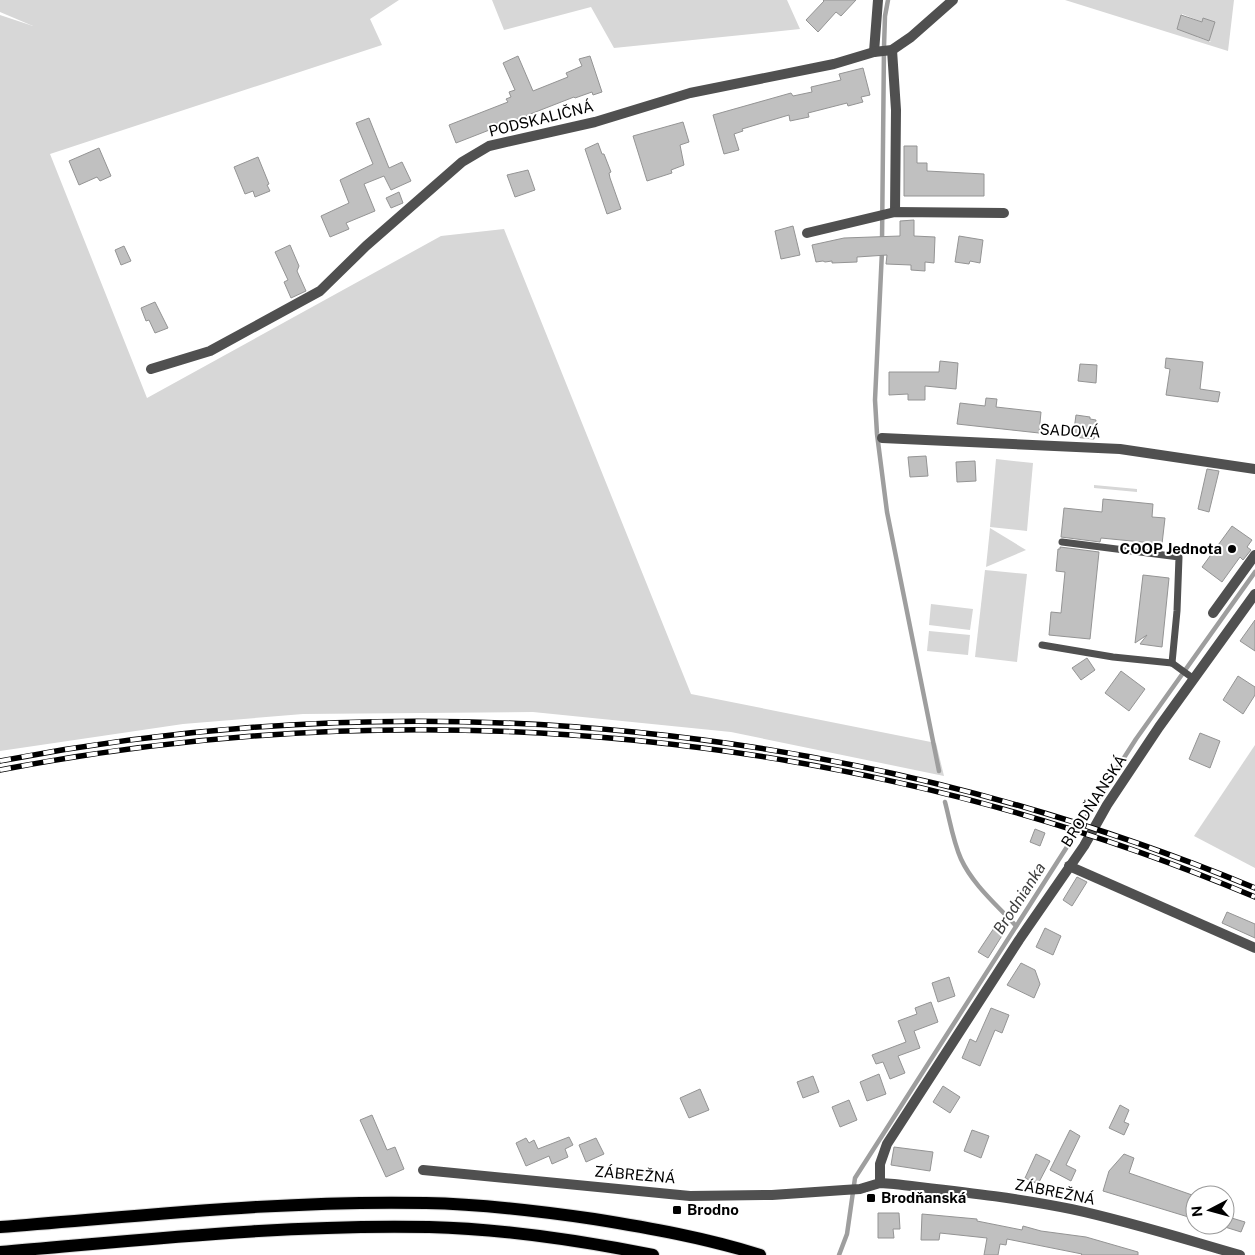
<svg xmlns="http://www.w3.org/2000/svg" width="1255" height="1255" font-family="'Public Sans',sans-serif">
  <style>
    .green { fill: #d7d7d7; fill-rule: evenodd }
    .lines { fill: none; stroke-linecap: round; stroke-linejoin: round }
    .stream { stroke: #9e9e9e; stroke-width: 4.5 }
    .building { fill: #c0c0c0; stroke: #949494 }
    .primary-casing { stroke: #dbdbdb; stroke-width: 14 }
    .lane { stroke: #505050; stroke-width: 7 }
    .street { stroke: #505050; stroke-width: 10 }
    .primary { stroke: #000; stroke-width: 12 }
    .rail-casing { stroke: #000; stroke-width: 5.5 }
    .rail { stroke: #fff; stroke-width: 4; stroke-dasharray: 11; stroke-linecap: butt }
    .poi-dot { fill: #000; stroke: #fff; stroke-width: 2 }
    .labels { text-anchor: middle; stroke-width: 4; stroke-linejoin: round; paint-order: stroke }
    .street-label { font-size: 15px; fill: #000; stroke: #fff }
    .poi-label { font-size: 15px; font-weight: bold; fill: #000; stroke: #fff; text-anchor: start }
    .water-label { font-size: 16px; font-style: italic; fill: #3f3f3f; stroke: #fff }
  </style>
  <rect width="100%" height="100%" fill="#fff"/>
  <g class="green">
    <path d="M0,0H399L370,19L382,45L50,154L147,398L441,236L504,229L691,694L936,743L944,776L731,732L533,712L303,714L183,724L0,751V15L33,26L0,12Z"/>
    <path d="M492,0H787L800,29L614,48L591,7L504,30Z"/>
    <path d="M1065,0H1234L1228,51ZM1182,14L1202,22L1203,18L1215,23L1209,40L1211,42L1197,37V34L1177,28Z"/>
    <path d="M996,459L1033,463L1027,531L990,527Z"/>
    <path d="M1094,485L1137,489V492L1094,488Z"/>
    <path d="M990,528L1026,550L986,567Z"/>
    <path d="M985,570L1027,574L1017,662L975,657Z"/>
    <path d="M931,604L973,609L970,630L929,625Z"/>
    <path d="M929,631L970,635L968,655L927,651Z"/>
    <path d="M1255,745V868L1194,836Z"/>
  </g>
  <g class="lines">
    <g class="stream">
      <path d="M882,241L884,47L885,16L888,0"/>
      <path d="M882,251L875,400L877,434L887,512L939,771"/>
      <path d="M945,802C950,821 953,841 961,859C973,885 997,905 1016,926"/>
      <path d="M839,1255L847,1234L855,1178L1136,739L1255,572"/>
    </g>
  </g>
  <g class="building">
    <path d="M823,0H856L841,16L836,12L818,32L806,20L824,1Z"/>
    <path d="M1181,15L1202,22L1203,18L1215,22L1209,41L1177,29Z"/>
    <path d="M518,56L533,91L568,77L566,73L582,66L579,59L590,56L602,92L593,95L592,92L575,98L574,97L456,143L449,125L508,102L506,99L511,97L509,92L515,90L503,63Z"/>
    <path d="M863,68L870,95L861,97L863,102L848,106L847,103L808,113L809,117L790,121L789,115L742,129L743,131L734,134L739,150L724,154L713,115L791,93L793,96L812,92L811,87L841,80L839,74Z"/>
    <path d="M369,118L389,168L402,162L411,181L391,190L384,176L364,184L375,211L346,223L349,229L330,237L321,216L349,203L340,180L373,164L356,123Z"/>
    <path d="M683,122L689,142L680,145L684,165L671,170L672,173L647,181L633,136Z"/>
    <path d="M598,143L602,154H604L611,172L609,173L610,178L621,209L607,214L585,149Z"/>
    <path d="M904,146H917V163H927V171L984,174V196H904Z"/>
    <path d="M99,148L111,176L100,181L97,177L79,185L69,161Z"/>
    <path d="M258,157L269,184L267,185L270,191L255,197L253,191L245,194L234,167Z"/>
    <path d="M528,170L535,190L515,197L507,175Z"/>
    <path d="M399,192L403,203L391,208L386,198Z"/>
    <path d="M914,220V236L935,237L934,263L925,262V271L911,270V265L886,264L887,255L857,257V262L832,263V261L825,262L823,261L816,262L812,245L844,238L900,236V221Z"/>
    <path d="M793,226L800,255L781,259L775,231Z"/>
    <path d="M959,236L983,240L980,263L970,261L969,264L955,262Z"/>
    <path d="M290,245L299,266L297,271L306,291L291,298L284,282L288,280L275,252Z"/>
    <path d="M124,246L131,261L121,265L115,250Z"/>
    <path d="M155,302L168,328L155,333L149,320L146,321L141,308Z"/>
    <path d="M1166,358L1203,362L1200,389L1220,392L1218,402L1166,395L1170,369L1165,368Z"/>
    <path d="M940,361L958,363L956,389L925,386V400H908V394L889,395V372H939Z"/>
    <path d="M1080,364L1097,365L1096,383L1078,381Z"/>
    <path d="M986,398L997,399L996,407L1041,412L1039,433L957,424L960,403L985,406Z"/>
    <path d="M1076,415L1090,417V419L1096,420L1094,439L1073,437Z"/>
    <path d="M926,456L928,476L910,477L908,457Z"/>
    <path d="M975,461L976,481L957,482L956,462Z"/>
    <path d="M1207,469L1219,471L1209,512L1198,509Z"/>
    <path d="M1103,499L1153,504L1152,517L1165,518L1162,544L1101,538L1100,542L1061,537L1064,508L1102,512Z"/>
    <path d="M1232,526L1252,540L1247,547L1251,550L1243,560L1240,557L1222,582L1202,567Z"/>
    <path d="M1060,547L1099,552L1090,639L1049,635L1051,612L1061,613L1065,572L1056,571L1058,549H1060Z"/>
    <path d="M1143,575L1169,578L1162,647L1140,644L1147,635L1135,643Z"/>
    <path d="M1255,620V651L1240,641Z"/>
    <path d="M1087,658L1095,670L1081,680L1072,668Z"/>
    <path d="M1121,671L1145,689L1129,711L1105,693Z"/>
    <path d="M1238,676L1255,687V695L1243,714L1223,700Z"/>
    <path d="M1200,733L1220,741L1210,768L1189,759Z"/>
    <path d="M1035,829L1045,833L1040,846L1030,842Z"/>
    <path d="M1077,877L1087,882L1072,906L1063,900Z"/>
    <path d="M1227,912L1255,924V938L1222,923Z"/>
    <path d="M994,928L1003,934L988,958L978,952Z"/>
    <path d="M1045,928L1061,936L1053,955L1036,947Z"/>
    <path d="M1021,963L1035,970L1040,984L1034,998L1007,985Z"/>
    <path d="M949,977L955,996L938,1002L932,983Z"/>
    <path d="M931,1002L938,1022L914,1031L920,1048L898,1056L905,1073L890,1079L883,1062L876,1064L872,1055L906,1042L898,1021L917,1014L915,1008Z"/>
    <path d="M991,1008L1009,1015L1002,1033L995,1030L980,1066L962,1058L970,1039L976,1042Z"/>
    <path d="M879,1074L886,1094L867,1101L860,1082Z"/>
    <path d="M813,1076L819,1092L803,1098L797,1082Z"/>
    <path d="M943,1086L960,1097L950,1113L933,1102Z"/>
    <path d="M700,1089L709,1110L689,1118L680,1098Z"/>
    <path d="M849,1100L857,1120L840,1127L832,1107Z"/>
    <path d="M1120,1105L1129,1110L1124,1122L1129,1124L1124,1135L1109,1128Z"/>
    <path d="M372,1115L387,1150L395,1147L404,1169L386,1177L360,1120Z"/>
    <path d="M972,1130L989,1136L981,1158L964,1151Z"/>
    <path d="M1070,1130L1080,1136L1066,1165L1076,1170L1071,1181L1050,1170Z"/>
    <path d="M569,1137L573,1145L565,1149L568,1157L552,1164L549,1156L526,1166L516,1143L526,1138L529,1143L534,1140L538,1149Z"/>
    <path d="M596,1138L604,1154L586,1162L579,1145Z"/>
    <path d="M894,1147L933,1152L930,1171L891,1165Z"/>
    <path d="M1036,1154L1050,1161L1038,1184L1025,1178Z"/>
    <path d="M1124,1154L1134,1158L1129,1173L1195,1196V1219L1103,1191L1109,1171Z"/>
    <path d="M878,1213H899L900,1229H893L894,1238H878Z"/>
    <path d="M922,1214L977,1219V1221L1022,1230L1023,1226L1041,1231L1086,1237L1138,1252V1255H1081L1082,1254L1007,1239L1006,1245L1000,1244L998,1255H984L987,1238L940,1233L939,1240H921Z"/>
    <path d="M1225,1216L1245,1222L1241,1232L1225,1227Z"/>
  </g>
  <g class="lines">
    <defs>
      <g id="primary">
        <path d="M0,1227C142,1216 284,1200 426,1203C482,1204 539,1211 594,1219C650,1228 706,1238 760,1255"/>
        <path d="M0,1252C143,1240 286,1224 429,1227C505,1229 579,1240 653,1255"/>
      </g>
    </defs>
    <use href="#primary" class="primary-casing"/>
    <g class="lane">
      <path d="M1062,542L1179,557L1177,611L1172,663"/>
      <path d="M1042,645L1113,657L1172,663L1194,679"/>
    </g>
    <g class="street">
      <path d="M892,50L896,110L895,212"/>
      <path d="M874,52L878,0"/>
      <path d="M807,233L895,212L1004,213"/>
      <path d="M151,369L210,351L320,291L366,246L462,162L489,146L595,122L690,93L834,64L874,52L892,50L911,37L953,0"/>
      <path d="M882,438L1120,449L1255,469"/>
      <path d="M1213,613L1255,555"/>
      <path d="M1069,866L1255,948"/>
      <path d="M423,1170L690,1196L772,1195L844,1190L860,1189L880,1183L894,1184C953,1191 1012,1197 1071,1209C1128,1221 1184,1239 1240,1255"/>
      <path d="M880,1183V1164L887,1144L1019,940L1084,846L1107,805L1159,727L1255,594"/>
    </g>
    <use href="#primary" class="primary"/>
    <defs>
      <g id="rail">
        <path d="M0,761C424,680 856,723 1255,888"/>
        <path d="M0,770C420,689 860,730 1255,897"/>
      </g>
    </defs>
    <use href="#rail" class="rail-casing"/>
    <use href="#rail" class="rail"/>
  </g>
  <g class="poi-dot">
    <circle cx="1232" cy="549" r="5"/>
    <rect x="866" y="1193" width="10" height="10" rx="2.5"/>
    <rect x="672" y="1205" width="10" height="10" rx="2.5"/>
  </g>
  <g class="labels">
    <g class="street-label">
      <text transform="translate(541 119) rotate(-14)" y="5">PODSKALIČNÁ</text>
      <text transform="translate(1070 431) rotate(3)" y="5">SADOVÁ</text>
      <text transform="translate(1094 801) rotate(-57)" y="5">BRODŇANSKÁ</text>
      <text transform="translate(635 1175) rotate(5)" y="5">ZÁBREŽNÁ</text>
      <text transform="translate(1055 1192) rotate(11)" y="5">ZÁBREŽNÁ</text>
    </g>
    <g class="poi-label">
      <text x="1222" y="554" text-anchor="end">COOP Jednota</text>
      <text x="881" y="1203">Brodňanská</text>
      <text x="687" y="1215">Brodno</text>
    </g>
    <g class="water-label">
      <text transform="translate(1019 898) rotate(-57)" y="6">Brodnianka</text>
    </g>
  </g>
  <g transform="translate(1210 1210) rotate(264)"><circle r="24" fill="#ffffff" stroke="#999999"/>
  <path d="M0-4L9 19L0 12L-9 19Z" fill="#000000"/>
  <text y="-8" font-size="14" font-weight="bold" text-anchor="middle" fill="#000000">N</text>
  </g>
</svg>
